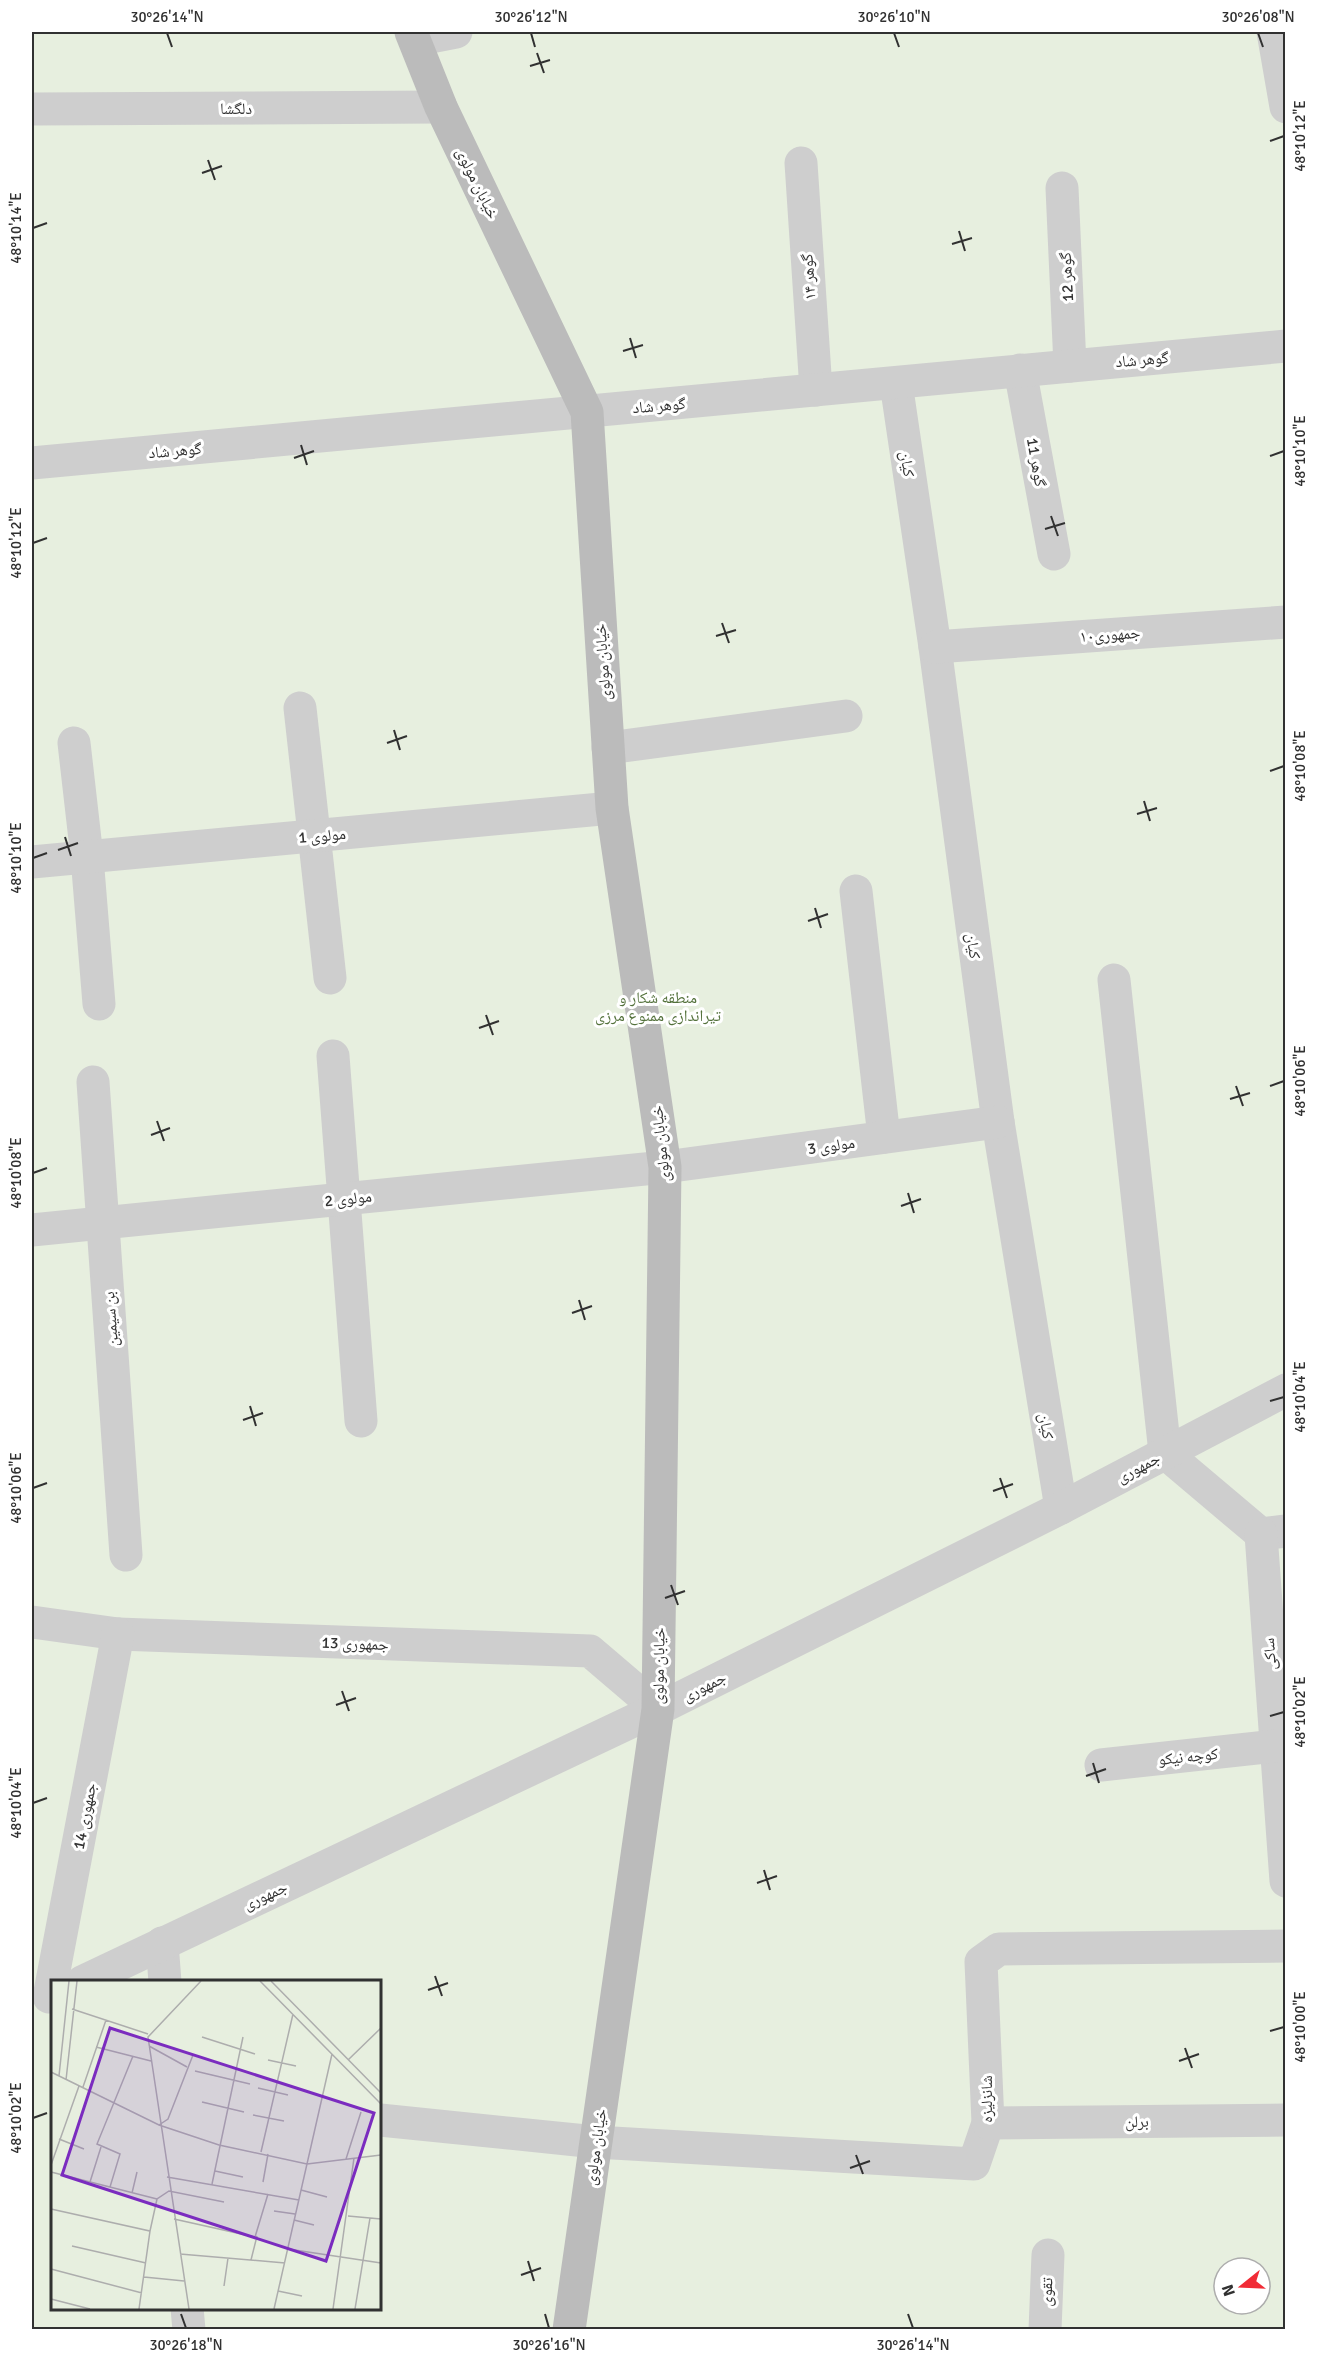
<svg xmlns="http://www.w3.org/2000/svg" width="1317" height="2361" font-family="Signika,'Noto Naskh Arabic',sans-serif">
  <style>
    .green { fill: #e7efdf; fill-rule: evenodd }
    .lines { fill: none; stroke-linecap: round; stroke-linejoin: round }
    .street { stroke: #cecece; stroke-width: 33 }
    .secondary { stroke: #bbb; stroke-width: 33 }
    .ticks { fill: none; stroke: #313131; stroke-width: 2 }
    .labels { text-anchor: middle; stroke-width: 6; stroke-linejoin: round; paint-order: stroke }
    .street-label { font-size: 16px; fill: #313131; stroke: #fff }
    .park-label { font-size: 16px; fill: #53713b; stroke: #fff }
    .inset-road { fill: none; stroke: #adadad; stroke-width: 1.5 }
    .view { fill: #7b2cbf; fill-opacity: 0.15; stroke: #7b2cbf; stroke-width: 3 }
    .inset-edge { fill: none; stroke: #313131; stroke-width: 3 }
    .neatline { fill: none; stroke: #313131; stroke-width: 2 }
    .ticks-label { font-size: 15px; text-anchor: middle; fill: #313131 }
  </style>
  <rect width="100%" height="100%" fill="#fff"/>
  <path class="green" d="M32,32H1285V2329L32,2330ZM52,1982H380V2308H52ZM1224,2268H1260V2304H1224Z"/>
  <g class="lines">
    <g class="street">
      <path d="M1273,32L1286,107"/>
      <path d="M415,40L456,32"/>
      <path d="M32,109L441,107"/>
      <path d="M801,163L816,390"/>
      <path d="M1062,188L1070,366"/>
      <path d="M1020,370L1054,554"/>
      <path d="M896,383L935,647L998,1122L1061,1508"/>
      <path d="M32,463L1286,346"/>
      <path d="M935,647L1286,622"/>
      <path d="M300,708L330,978"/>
      <path d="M74,743L87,857L99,1004"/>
      <path d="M608,748L846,716"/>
      <path d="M32,862L612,808"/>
      <path d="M856,891L884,1137"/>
      <path d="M1114,980L1165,1453L1261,1534L1286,1531"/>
      <path d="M333,1056L361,1421"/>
      <path d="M93,1082L126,1555"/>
      <path d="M32,1230L665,1167L998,1122"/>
      <path d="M1261,1534L1286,1881"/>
      <path d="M32,1622L118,1634L590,1651L658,1709"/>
      <path d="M1101,1765L1276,1746"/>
      <path d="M162,1943L165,1982"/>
      <path d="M82,1982L658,1709L1061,1508L1286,1390"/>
      <path d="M49,1997L118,1634"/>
      <path d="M380,2120L596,2142L974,2164L988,2123L981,1962L999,1949L1286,1946"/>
      <path d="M988,2123L1286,2120"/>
      <path d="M187,2308L189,2330"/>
      <path d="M1045,2330L1048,2255"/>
    </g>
    <path class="secondary" d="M411,32L441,107L587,412L612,808L665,1167L658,1709L569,2330"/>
  </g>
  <path class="ticks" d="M167,33L172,47M531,33L535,47M894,33L899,47M1258,33L1263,47M537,53L544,73M530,66L550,60M1270,141L1284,136M208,160L215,180M202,173L222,166M33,228L47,223M959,231L965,251M952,244L972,238M630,338L636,358M623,351L643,345M301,445L307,465M1270,456L1284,451M294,458L314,451M1051,516L1058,536M1045,529L1065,523M33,543L47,538M722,623L729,643M716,636L736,630M394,730L400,750M387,743L407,736M1270,771L1284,766M1144,801L1150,821M1137,814L1157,808M65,837L71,856M58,850L78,843M33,858L47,853M815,908L821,928M808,921L828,914M486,1015L493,1035M479,1028L499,1021M1236,1086L1243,1106M1270,1086L1284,1081M1230,1099L1250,1093M157,1121L164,1141M151,1135L170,1128M33,1173L47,1168M908,1193L914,1213M901,1206L921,1199M579,1300L585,1320M572,1313L592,1306M1270,1401L1284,1397M250,1406L256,1426M243,1420L263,1413M1000,1478L1007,1498M33,1488L47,1483M993,1491L1013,1484M671,1585L678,1605M665,1598L685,1591M342,1691L349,1711M336,1705L356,1698M1270,1716L1284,1712M1093,1763L1099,1783M1086,1776L1106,1769M33,1803L47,1798M764,1870L770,1890M757,1883L777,1876M435,1976L442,1996M428,1990L448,1983M1270,2031L1284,2027M1185,2048L1192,2068M1179,2061L1199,2054M33,2118L47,2113M856,2155L863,2174M850,2168L870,2161M528,2261L534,2281M521,2275L541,2268M181,2314L186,2328M545,2314L549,2328M908,2314L913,2328"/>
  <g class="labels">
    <g class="street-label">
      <text x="236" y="114">دلگشا</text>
      <text transform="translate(478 183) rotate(64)" y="6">خیابان مولوی</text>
      <text transform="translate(808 277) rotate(-94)" y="6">گوهر ۱۴</text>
      <text transform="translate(1066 277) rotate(-93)" y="6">گوهر 12</text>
      <text transform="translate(1142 359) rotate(-5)" y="6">گوهر شاد</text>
      <text transform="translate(659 405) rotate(-5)" y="6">گوهر شاد</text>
      <text transform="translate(175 450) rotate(-5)" y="6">گوهر شاد</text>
      <text transform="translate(1037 462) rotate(80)" y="6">گوهر 11</text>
      <text transform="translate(908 464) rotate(82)" y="6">کیان</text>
      <text transform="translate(1110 634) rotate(-4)" y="6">جمهوری۱۰</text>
      <text transform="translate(602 662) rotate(-94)" y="6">خیابان مولوی</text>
      <text transform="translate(322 835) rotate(-5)" y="6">مولوی 1</text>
      <text transform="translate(974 946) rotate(82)" y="6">کیان</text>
      <text transform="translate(660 1144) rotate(-96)" y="6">خیابان مولوی</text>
      <text transform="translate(831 1145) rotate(-8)" y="6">مولوی 3</text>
      <text transform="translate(348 1198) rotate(-6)" y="6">مولوی 2</text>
      <text transform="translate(110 1319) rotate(-94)" y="6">بن سیمین</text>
      <text transform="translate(1047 1426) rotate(81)" y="6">کیان</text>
      <text transform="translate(1138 1467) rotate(-28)" y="6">جمهوری</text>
      <text transform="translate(355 1643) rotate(2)" y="6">جمهوری 13</text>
      <text transform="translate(1269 1654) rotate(-94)" y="6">ساکی</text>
      <text transform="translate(658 1666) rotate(-89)" y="6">خیابان مولوی</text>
      <text transform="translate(704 1686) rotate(-27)" y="6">جمهوری</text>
      <text transform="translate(1188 1756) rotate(-6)" y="6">کوچه نیکو</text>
      <text transform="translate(84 1816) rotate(-79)" y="6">جمهوری 14</text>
      <text transform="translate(265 1895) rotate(-25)" y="6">جمهوری</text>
      <text transform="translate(986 2099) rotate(-90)" y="6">شانزلیزه</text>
      <text transform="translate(1137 2121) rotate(-1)" y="6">برلن</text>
      <text transform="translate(595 2147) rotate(-82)" y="6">خیابان مولوی</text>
      <text transform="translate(1046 2292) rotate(-88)" y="6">تقوی</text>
    </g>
    <g class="park-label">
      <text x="658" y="1003">منطقه شکار و<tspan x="658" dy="18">تیراندازی ممنوع مرزی</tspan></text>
    </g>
  </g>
  <g transform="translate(51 1980)">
    <rect width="330" height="330" fill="#fff"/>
    <path d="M0,1H330V329H0Z" fill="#e7efdf"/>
    <path class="inset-road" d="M209,1L330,124M220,1L330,113M21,29L97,54M151,57L204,74M98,66L136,87M45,67L100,81M217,80L245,86M297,80L330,48M144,91L199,104M0,92L108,145L168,165L256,184L330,175M8,96L18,1M15,100L26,1M32,107L55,40M207,108L237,115M151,122L193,132M202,135L233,141M108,145L117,139L142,75M8,159L33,169M210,172L242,34M295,179L310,132M0,185L28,106M164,191L192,197M0,192L106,219M116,197L248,220M39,202L50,167M212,202L217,174M161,204L192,57M59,207L69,174L46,164L82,76M250,210L276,217M81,213L86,192M0,229L99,251L106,219L118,211L173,222M223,231L244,234M297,236L330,239M123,239L204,257L217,214M243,240L263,245M21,266L95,283M237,269L330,283M129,274L234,283M200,280L206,256M0,289L91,313M93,297L133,301M173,306L177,278M227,311L251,316M0,319L39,329M88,329L99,251M138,329L97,57L150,1M223,329L281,74M282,329L303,178M304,329L319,238"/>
    <path class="view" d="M59,48L323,133L275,281L11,195Z"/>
    <rect width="330" height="330" class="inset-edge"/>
  </g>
  <rect width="1317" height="2361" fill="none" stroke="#ffffff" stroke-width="66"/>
  <g transform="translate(1242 2286) rotate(252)"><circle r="28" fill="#ffffff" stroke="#adadad" stroke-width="1.5"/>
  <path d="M0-4.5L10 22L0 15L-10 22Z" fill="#f12b36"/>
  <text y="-9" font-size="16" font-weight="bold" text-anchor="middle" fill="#313131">N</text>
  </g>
  <rect x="33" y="33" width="1251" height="2295" class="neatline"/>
  <g class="ticks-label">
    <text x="167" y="22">30°26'14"N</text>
    <text x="531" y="22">30°26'12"N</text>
    <text x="894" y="22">30°26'10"N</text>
    <text x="1258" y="22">30°26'08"N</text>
    <text transform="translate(1300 136) rotate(-90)" y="5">48°10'12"E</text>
    <text transform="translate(16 228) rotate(-90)" y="5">48°10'14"E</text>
    <text transform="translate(1300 451) rotate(-90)" y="5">48°10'10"E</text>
    <text transform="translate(16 543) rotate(-90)" y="5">48°10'12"E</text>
    <text transform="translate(1300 766) rotate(-90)" y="5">48°10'08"E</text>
    <text transform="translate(16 858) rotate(-90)" y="5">48°10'10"E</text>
    <text transform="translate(1300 1081) rotate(-90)" y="5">48°10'06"E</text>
    <text transform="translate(16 1173) rotate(-90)" y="5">48°10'08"E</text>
    <text transform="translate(1300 1397) rotate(-90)" y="5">48°10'04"E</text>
    <text transform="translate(16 1488) rotate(-90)" y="5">48°10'06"E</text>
    <text transform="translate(1300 1712) rotate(-90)" y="5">48°10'02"E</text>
    <text transform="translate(16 1803) rotate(-90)" y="5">48°10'04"E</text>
    <text transform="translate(1300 2027) rotate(-90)" y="5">48°10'00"E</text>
    <text transform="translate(16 2118) rotate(-90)" y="5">48°10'02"E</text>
    <text x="186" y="2350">30°26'18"N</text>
    <text x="549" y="2350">30°26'16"N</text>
    <text x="913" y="2350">30°26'14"N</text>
  </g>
</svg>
